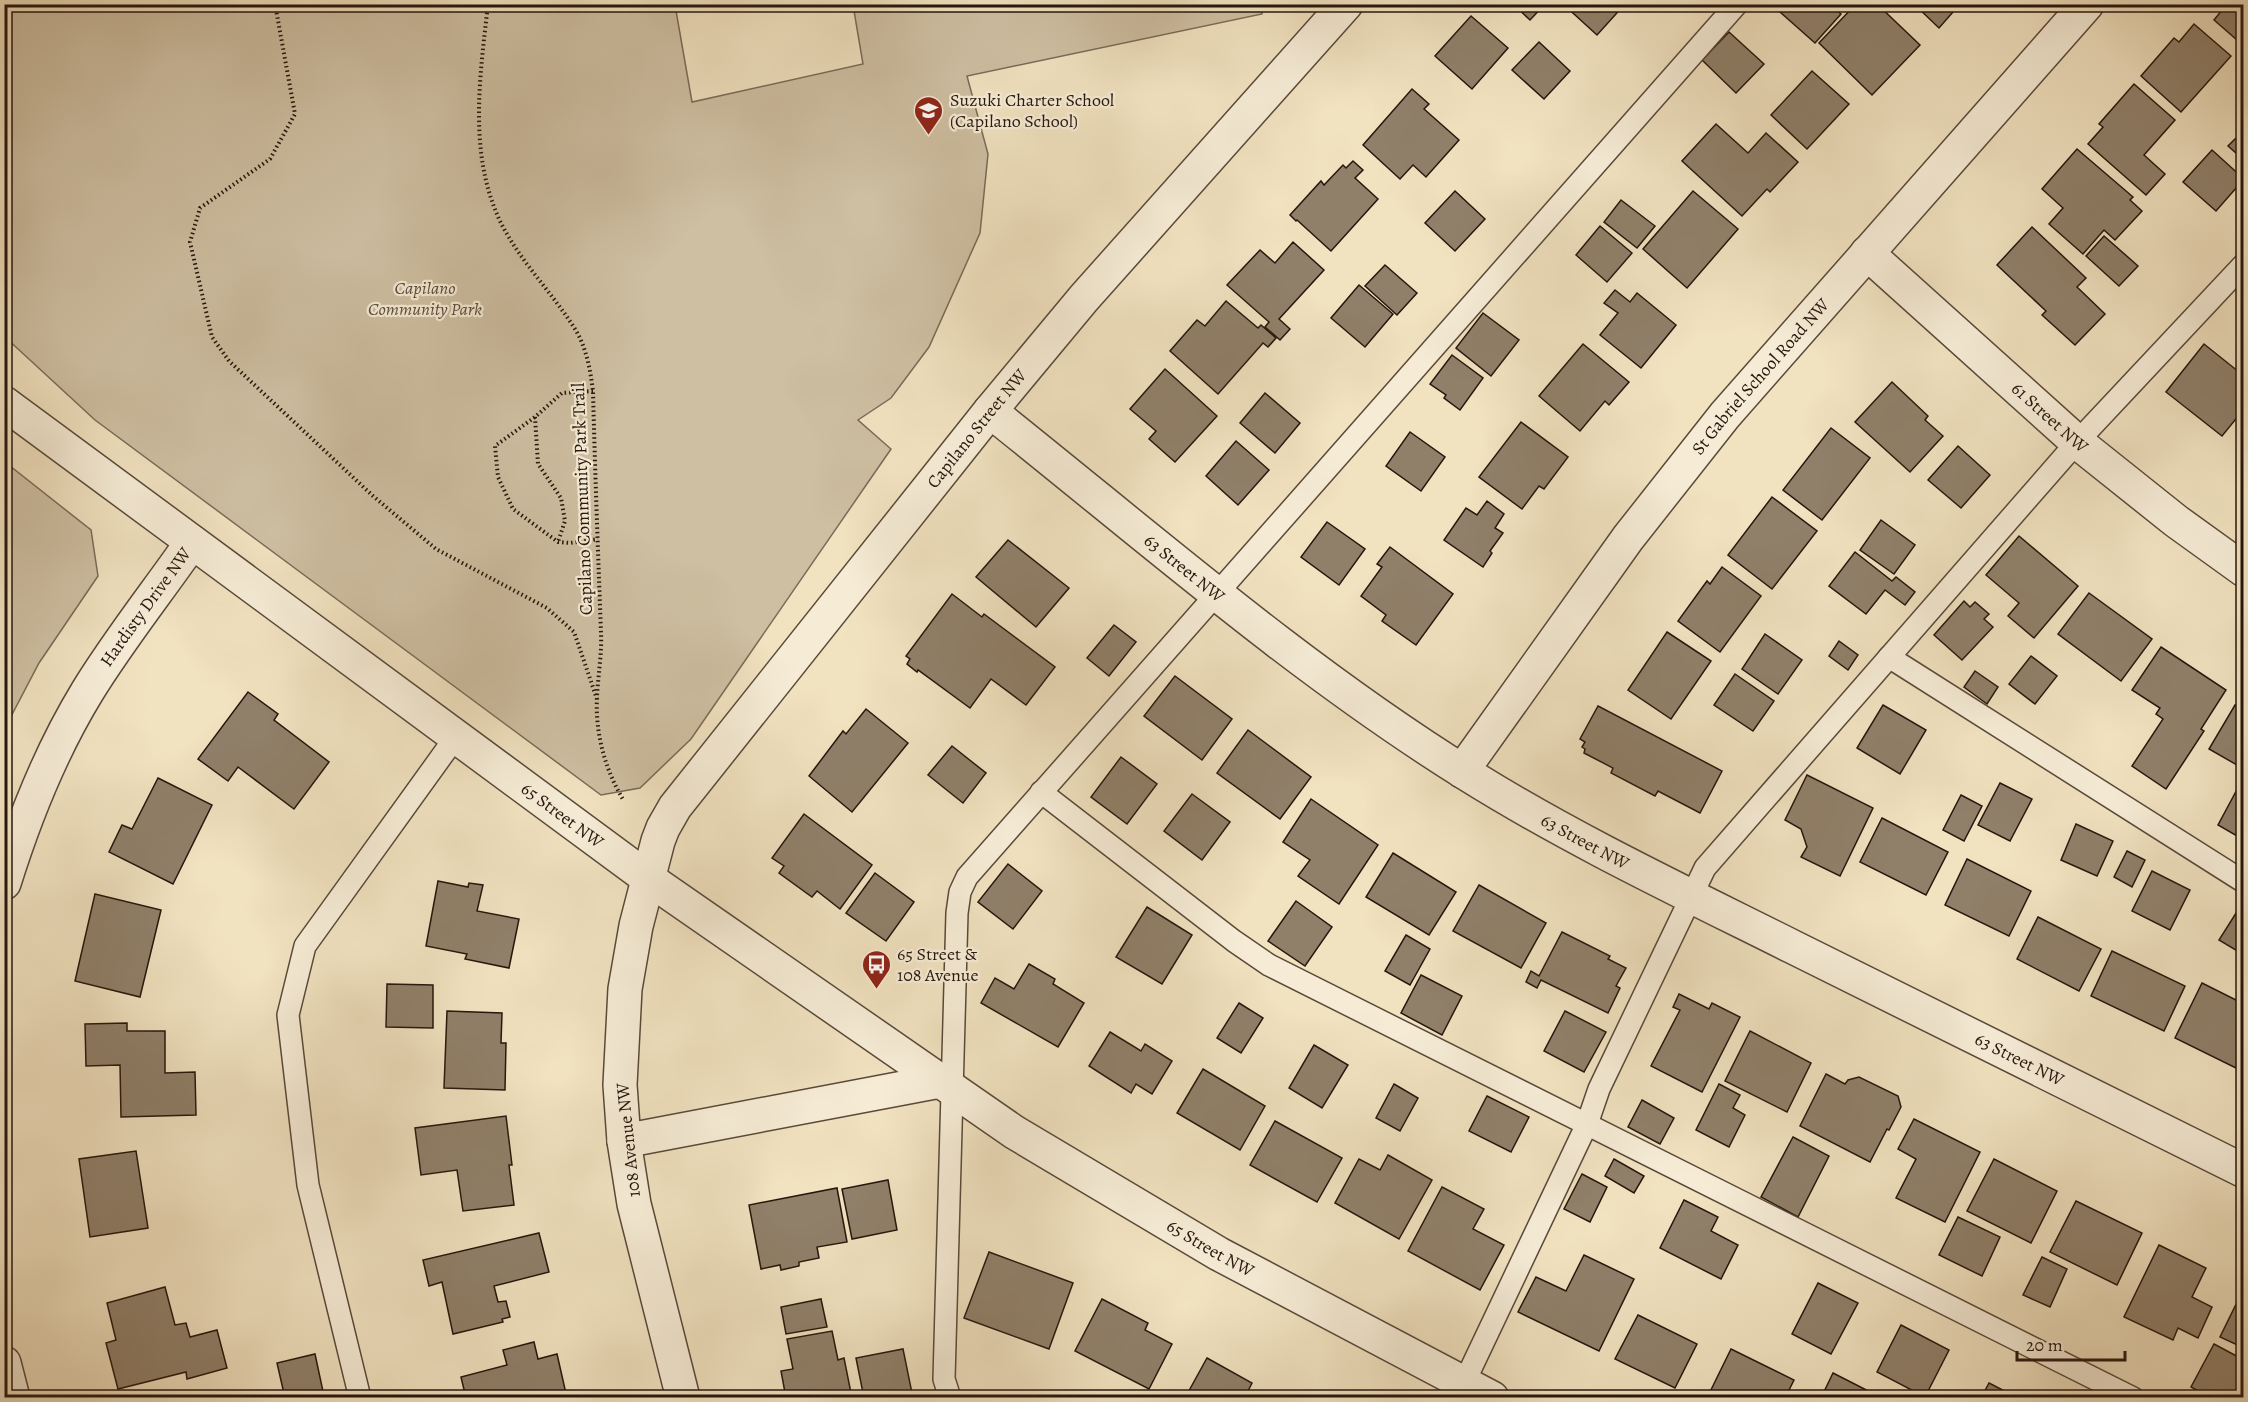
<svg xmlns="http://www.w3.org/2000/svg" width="2248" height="1402" font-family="Alegreya,serif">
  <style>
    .green { fill: #cebfa2; stroke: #7a6a58; stroke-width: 1.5 }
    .building { fill: #90806a; stroke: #26160d; stroke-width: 1.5 }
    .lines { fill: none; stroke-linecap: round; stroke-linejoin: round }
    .service-casing { stroke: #59493a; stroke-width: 24 }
    .minor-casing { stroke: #59493a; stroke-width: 36 }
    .tertiary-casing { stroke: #59493a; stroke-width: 36 }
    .path { stroke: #26160d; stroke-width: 4; stroke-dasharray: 1.5 3; stroke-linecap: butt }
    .service { stroke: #f6ecd6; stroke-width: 21 }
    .minor { stroke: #f6ecd6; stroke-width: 33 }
    .tertiary { stroke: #f6ecd6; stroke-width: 33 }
    .labels { text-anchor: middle; stroke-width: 4.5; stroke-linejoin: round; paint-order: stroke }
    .poi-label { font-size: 18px; fill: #26160d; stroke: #f6ecd6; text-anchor: start }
    .park-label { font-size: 18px; font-style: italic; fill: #58493a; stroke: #f6ecd6 }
    .street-label { font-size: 18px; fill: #26160d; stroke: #f6ecd6 }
  </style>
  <rect width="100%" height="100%" fill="#f1e2c0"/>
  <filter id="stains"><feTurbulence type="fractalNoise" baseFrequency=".00333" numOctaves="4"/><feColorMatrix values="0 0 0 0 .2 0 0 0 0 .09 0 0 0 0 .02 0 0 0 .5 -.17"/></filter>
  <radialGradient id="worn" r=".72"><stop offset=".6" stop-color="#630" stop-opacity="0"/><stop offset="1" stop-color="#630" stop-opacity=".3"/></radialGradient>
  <g class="green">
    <path d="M1261,5L1262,14L967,76L988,154L980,233L929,347L891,398L858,420L891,449L691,739L640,788L601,795L95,420L5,337V5H675L692,102L863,64L853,5Z"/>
    <path d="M5,462L91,530L98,576L39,663L5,728Z"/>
  </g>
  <g class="building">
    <path d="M1513,4H1545L1530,20Z"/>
    <path d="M1563,4H1625L1597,35Z"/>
    <path d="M1771,4H1830L1841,14L1815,43Z"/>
    <path d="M1861,4H1877L1920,45L1872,95L1819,43L1853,7L1856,10Z"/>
    <path d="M1914,4H1960L1939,28Z"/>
    <path d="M2227,4H2244V46L2214,20Z"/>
    <path d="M1471,16L1508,48L1472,89L1435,56Z"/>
    <path d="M2194,24L2231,56L2181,112L2141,76L2174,38L2179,42Z"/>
    <path d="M1729,32L1764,64L1736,93L1702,60Z"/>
    <path d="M1539,42L1570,71L1544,99L1512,70Z"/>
    <path d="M1812,71L1849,104L1807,149L1771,115Z"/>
    <path d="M2134,84L2175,120L2144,155L2165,174L2146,195L2088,144L2103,127L2099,124Z"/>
    <path d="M1412,89L1429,104L1424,109L1459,140L1426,177L1413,165L1400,179L1363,145Z"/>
    <path d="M1716,124L1748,153L1766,133L1798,162L1770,192L1767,189L1742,216L1682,161Z"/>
    <path d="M2244,130V160L2228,146Z"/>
    <path d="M2077,149L2133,197L2130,200L2142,211L2115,240L2104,230L2083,254L2049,224L2063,208L2042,189Z"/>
    <path d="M2212,150L2244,179L2216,211L2183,182Z"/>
    <path d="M1353,161L1363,170L1355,178L1378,199L1331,251L1297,220L1296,221L1290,215L1321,181L1324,185L1343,165L1346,168Z"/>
    <path d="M1455,191L1485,219L1455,251L1425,223Z"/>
    <path d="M1693,191L1738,229L1687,288L1643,249Z"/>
    <path d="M1621,200L1655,226L1637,248L1604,222Z"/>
    <path d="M1600,226L1632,253L1607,282L1576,255Z"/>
    <path d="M2032,227L2086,278L2077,287L2105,314L2075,345L2042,315L2046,311L1997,265Z"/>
    <path d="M2104,236L2138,266L2119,286L2086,256Z"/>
    <path d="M1293,242L1324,270L1279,319L1290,329L1280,340L1265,327L1269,322L1227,285L1260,250L1275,263Z"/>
    <path d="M1385,265L1417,293L1397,315L1365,286Z"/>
    <path d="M1359,285L1393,314L1365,347L1331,318Z"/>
    <path d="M1615,290L1630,302L1637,293L1676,325L1641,368L1600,335L1618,313L1604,303Z"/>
    <path d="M1226,301L1258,328L1261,325L1276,338L1268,347L1263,343L1218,394L1170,351L1197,320L1205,326Z"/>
    <path d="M1483,313L1519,340L1491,376L1456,348Z"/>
    <path d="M1583,344L1629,382L1609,405L1605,401L1580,431L1539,396Z"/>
    <path d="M2204,344L2244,376V409L2222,436L2166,392Z"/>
    <path d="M1452,355L1483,378L1460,410L1444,398L1446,395L1430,384Z"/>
    <path d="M1165,369L1217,416L1175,462L1149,439L1156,431L1130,409Z"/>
    <path d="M1892,382L1928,416L1925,420L1943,436L1910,472L1855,422Z"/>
    <path d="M1265,393L1300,423L1275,453L1240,423Z"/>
    <path d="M1521,422L1568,457L1544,489L1539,486L1522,509L1479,477Z"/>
    <path d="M1831,428L1870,458L1822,520L1783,490Z"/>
    <path d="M1410,432L1445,457L1421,491L1386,466Z"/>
    <path d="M1236,441L1269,470L1238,505L1206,476Z"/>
    <path d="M1958,446L1990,475L1961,508L1928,480Z"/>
    <path d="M1772,497L1817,531L1772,589L1728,555Z"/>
    <path d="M1487,501L1504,514L1495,528L1503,533L1490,551L1492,553L1483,567L1444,540L1466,508L1477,515Z"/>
    <path d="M1881,520L1915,545L1894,574L1860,550Z"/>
    <path d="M1327,522L1365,549L1339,585L1301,557Z"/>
    <path d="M2019,536L2078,586L2034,638L2008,616L2019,603L1986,575Z"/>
    <path d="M1008,540L1069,588L1036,627L976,577Z"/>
    <path d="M1390,547L1453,594L1416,645L1382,621L1386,615L1361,596L1382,567L1377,564Z"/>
    <path d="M1855,552L1892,581L1896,577L1915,592L1905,605L1885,590L1866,614L1829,586Z"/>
    <path d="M1722,567L1761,596L1720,652L1678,621L1707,581L1710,584Z"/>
    <path d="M2089,593L2152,639L2121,681L2058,634Z"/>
    <path d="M952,594L982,617L984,614L1055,667L1026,705L991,679L970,708L918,670L917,672L907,664L910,659L906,656Z"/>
    <path d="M1964,601L1970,607L1975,602L1989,614L1984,619L1993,627L1962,660L1934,635Z"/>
    <path d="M1114,625L1136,642L1109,676L1087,658Z"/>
    <path d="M1667,632L1711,661L1671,719L1628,690Z"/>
    <path d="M1765,634L1802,660L1778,694L1742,669Z"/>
    <path d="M1839,641L1858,655L1848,670L1829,656Z"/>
    <path d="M2161,647L2226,690L2201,729L2204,731L2166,789L2132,766L2163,719L2156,714L2160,708L2132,690Z"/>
    <path d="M2031,656L2057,676L2035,704L2009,684Z"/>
    <path d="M1975,671L1998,687L1987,704L1964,687Z"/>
    <path d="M1735,674L1774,701L1753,731L1714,705Z"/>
    <path d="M1175,676L1232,719L1202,760L1144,716Z"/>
    <path d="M248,692L278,714L274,720L329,762L294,809L238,767L228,781L198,759Z"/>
    <path d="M1883,705L1926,730L1900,774L1857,748Z"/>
    <path d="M2235,705L2244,710V769L2209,749Z"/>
    <path d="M1598,706L1722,771L1700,813L1658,791L1655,796L1611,773L1613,768L1584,753L1585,749L1582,747L1585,742L1580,739Z"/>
    <path d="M866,709L908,743L852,812L809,776L843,731L846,734Z"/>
    <path d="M1248,730L1311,777L1280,819L1217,773Z"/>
    <path d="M952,746L986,773L963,803L928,775Z"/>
    <path d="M1121,757L1157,784L1127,824L1091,797Z"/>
    <path d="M1807,775L1873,808L1840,876L1801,857L1807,847L1801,829L1785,820Z"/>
    <path d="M158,778L212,805L173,884L109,852L122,825L132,829Z"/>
    <path d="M2000,783L2032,799L2010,841L1978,825Z"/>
    <path d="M2240,784L2244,786V840L2218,825Z"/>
    <path d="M1192,794L1230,822L1202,860L1164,831Z"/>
    <path d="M1961,795L1982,806L1964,841L1943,830Z"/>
    <path d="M1311,799L1378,845L1339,904L1298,876L1310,860L1283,842Z"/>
    <path d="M804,814L872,865L840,909L817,891L812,897L779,873L784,866L772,858Z"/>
    <path d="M1882,818L1948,852L1926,895L1860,862Z"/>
    <path d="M2076,824L2113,841L2097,876L2061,860Z"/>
    <path d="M2127,851L2145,860L2132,887L2114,877Z"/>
    <path d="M1393,853L1456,892L1429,935L1366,897Z"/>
    <path d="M1967,859L2031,891L2009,936L1945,905Z"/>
    <path d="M1008,864L1042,891L1013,929L978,902Z"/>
    <path d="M2152,871L2190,890L2170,930L2132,911Z"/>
    <path d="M875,873L914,902L886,941L846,913Z"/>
    <path d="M438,881L468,887L469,883L483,885L477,911L519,919L509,968L465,959L467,954L426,946Z"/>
    <path d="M1479,885L1546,923L1521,968L1453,931Z"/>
    <path d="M95,894L161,910L140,997L75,981Z"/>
    <path d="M1296,901L1332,927L1305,966L1268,941Z"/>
    <path d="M1147,907L1192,935L1162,984L1116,957Z"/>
    <path d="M2238,910L2244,913V955L2219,940Z"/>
    <path d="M2038,917L2101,949L2079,991L2017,959Z"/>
    <path d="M1562,932L1610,956L1608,959L1626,968L1616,986L1620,988L1608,1013L1541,980L1537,988L1526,982L1531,971L1539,976Z"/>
    <path d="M1406,935L1430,949L1410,985L1385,971Z"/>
    <path d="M2112,951L2185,986L2164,1031L2091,996Z"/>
    <path d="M1029,964L1055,979L1053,984L1084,1003L1058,1047L981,1003L995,978L1014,989Z"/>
    <path d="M1421,975L1462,996L1442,1035L1401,1013Z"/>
    <path d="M2202,983L2244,1004V1063L2240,1070L2175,1038Z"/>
    <path d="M387,984L433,985V1028L386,1027Z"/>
    <path d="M1679,994L1709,1009L1712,1003L1740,1017L1702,1092L1651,1066L1680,1010L1673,1007Z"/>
    <path d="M1239,1003L1263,1018L1241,1053L1217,1038Z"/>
    <path d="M447,1011L502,1013L501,1043H506L505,1090L444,1088Z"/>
    <path d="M1565,1011L1606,1032L1584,1072L1544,1051Z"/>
    <path d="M127,1023V1031H165V1073L195,1072L196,1115L121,1117L120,1065L86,1066L85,1024Z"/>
    <path d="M1750,1031L1811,1063L1787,1112L1725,1081Z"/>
    <path d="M1110,1032L1141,1051L1145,1044L1172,1061L1152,1094L1136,1084L1131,1093L1089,1066Z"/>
    <path d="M1314,1045L1348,1065L1322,1108L1289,1088Z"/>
    <path d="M1203,1069L1265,1106L1240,1150L1177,1113Z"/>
    <path d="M1826,1074L1845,1084L1848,1080L1859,1077L1898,1096L1901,1107L1889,1130L1887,1129L1870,1162L1800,1126Z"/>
    <path d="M1394,1084L1418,1098L1400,1131L1376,1118Z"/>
    <path d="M1719,1084L1740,1095L1733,1108L1745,1115L1729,1147L1696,1130Z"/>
    <path d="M1487,1096L1529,1117L1511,1152L1469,1131Z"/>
    <path d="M1642,1100L1674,1118L1660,1144L1628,1127Z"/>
    <path d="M506,1116L512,1165H509L514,1205L463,1211L457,1170L421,1175L415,1128Z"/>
    <path d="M1914,1119L1980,1152L1945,1222L1896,1198L1916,1159L1898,1149Z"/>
    <path d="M1275,1121L1342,1158L1317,1202L1250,1165Z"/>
    <path d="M1793,1137L1829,1156L1798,1217L1761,1197Z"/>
    <path d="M136,1151L148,1228L90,1237L79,1159Z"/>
    <path d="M1388,1155L1432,1180L1399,1239L1335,1203L1359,1159L1380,1170Z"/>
    <path d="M1614,1159L1644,1176L1634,1193L1605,1176Z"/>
    <path d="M1994,1159L2057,1191L2031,1243L1967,1211Z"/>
    <path d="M1582,1174L1607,1187L1590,1222L1564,1209Z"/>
    <path d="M888,1180L897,1230L852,1239L842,1189Z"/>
    <path d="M1442,1187L1484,1209L1473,1229L1504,1245L1480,1290L1408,1251Z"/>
    <path d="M837,1188L847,1242L817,1247L819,1258L799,1262V1266L781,1270L780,1265L761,1269L749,1205Z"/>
    <path d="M1684,1200L1718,1217L1711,1231L1738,1245L1721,1279L1660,1248Z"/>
    <path d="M2076,1201L2142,1233L2117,1285L2050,1252Z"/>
    <path d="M1958,1217L2000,1237L1982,1276L1939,1255Z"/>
    <path d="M539,1233L549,1272L494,1286L498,1302L506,1301L510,1317L502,1319L503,1322L453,1334L442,1282L429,1286L423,1260Z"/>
    <path d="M2159,1245L2206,1268L2192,1297L2212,1307L2198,1338L2178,1328L2173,1340L2124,1317Z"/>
    <path d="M989,1252L1073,1283L1049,1349L964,1318Z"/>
    <path d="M1584,1255L1634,1279L1599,1351L1518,1312L1536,1277L1566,1291Z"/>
    <path d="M2042,1257L2067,1269L2050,1307L2023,1295Z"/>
    <path d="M1818,1283L1858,1303L1831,1354L1792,1334Z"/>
    <path d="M165,1287L175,1325L186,1323L190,1337L217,1330L227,1368L187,1379L186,1372L118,1389L106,1343L116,1340L107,1303Z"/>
    <path d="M2244,1288V1348L2220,1337Z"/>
    <path d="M821,1299L827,1327L786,1334L781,1307Z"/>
    <path d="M1102,1299L1148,1323L1145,1330L1172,1344L1149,1389L1075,1351Z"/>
    <path d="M1638,1315L1697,1344L1675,1388L1615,1359Z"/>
    <path d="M1901,1325L1949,1350L1925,1397L1877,1372Z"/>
    <path d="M832,1331L838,1360L844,1358L852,1398H786L781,1371L793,1369L787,1339Z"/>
    <path d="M534,1342L538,1359L557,1354L567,1398H466L461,1377L507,1365L503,1350Z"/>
    <path d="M2214,1344L2244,1360V1381L2235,1398H2211L2191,1387Z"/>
    <path d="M903,1349L913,1398H864L856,1358Z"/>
    <path d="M1731,1349L1794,1380L1785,1398H1707Z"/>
    <path d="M315,1354L324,1396L285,1398L277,1363Z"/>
    <path d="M1207,1358L1252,1383L1246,1395L1250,1398H1185Z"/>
    <path d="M1833,1373L1880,1397L1821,1398Z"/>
    <path d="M1989,1383L2018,1398H1981Z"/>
  </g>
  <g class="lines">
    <defs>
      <g id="service">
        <path d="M1889,657L2244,882"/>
        <path d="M1041,792L1234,941L1269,965L2133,1398"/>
        <path d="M1464,1383L1587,1124L1599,1089L1705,868L2077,442L2244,264"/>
        <path d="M360,1398L308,1185L288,1015L305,946L457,735"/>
        <path d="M950,1398L944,1379L957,913L960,892L967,877L1737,4"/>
      </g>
      <g id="minor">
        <path id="s1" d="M1867,253L2077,442L2176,521L2244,570"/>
        <path id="s2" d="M990,411C1146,535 1297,668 1467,774C1571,839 1683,892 1793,947C1943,1021 2093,1096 2244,1171"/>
        <path id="s3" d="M1462,771L1628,538L1725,415L2087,4"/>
        <path id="s4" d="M4,883C25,816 51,751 87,692C118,641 158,591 192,542"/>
        <path d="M624,1141L940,1081"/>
        <path d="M4,1363L13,1398"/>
        <path id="s5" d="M683,1398L634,1204L624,1141L620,1085L625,989L636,926L658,841L663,828L675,807L990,411L1084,298L1346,4"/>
      </g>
      <g id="tertiary">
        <path id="s6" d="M4,403L649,879L1014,1132L1219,1254L1492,1398"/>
      </g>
    </defs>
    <use href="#service" class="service-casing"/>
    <use href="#minor" class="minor-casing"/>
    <use href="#tertiary" class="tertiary-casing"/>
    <g class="path">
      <path d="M275,4L295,114L270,159L200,208L190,242L212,337L229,361L373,496L436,549L547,608L574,632L597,699"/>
      <path d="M488,4C480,76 468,153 500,221C519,260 550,290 573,326C586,345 590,368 593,391C595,471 598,552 601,633C602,654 598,675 597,697C595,733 605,770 624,801"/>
      <path d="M593,391L562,393L535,417L495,446L498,477L513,509L558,542L570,543L598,539"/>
      <path d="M535,417L538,464L561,498L565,521L558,542"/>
    </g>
    <use href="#service" class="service"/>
    <use href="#minor" class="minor"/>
    <use href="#tertiary" class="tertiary"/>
  </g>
  <defs>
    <symbol id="school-pin" viewBox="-11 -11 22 30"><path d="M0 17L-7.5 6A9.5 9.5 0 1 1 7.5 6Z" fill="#8f2418" stroke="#f6ecd6"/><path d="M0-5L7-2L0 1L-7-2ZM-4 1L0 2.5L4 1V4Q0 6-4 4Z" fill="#fff"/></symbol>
    <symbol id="bus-pin" viewBox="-11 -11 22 30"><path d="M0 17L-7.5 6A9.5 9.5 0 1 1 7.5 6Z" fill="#8f2418" stroke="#f6ecd6"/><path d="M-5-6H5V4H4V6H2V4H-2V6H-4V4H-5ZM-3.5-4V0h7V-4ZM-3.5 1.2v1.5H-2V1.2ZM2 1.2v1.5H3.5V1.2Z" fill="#fff"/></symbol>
  </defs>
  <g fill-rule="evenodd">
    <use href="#school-pin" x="912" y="94" width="33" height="45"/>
    <use href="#bus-pin" x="860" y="948" width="33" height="45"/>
  </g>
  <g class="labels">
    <g class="poi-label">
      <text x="950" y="106">Suzuki Charter School<tspan x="950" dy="21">(Capilano School)</tspan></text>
      <text x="897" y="960">65 Street &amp;<tspan x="897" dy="21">108 Avenue</tspan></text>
    </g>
    <g class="park-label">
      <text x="425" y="294">Capilano<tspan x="425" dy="21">Community Park</tspan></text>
    </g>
    <g class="street-label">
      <text dy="6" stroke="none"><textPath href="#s3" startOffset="495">St Gabriel School Road NW</textPath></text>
      <text dy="6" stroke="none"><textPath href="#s1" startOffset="246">61 Street NW</textPath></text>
      <text dy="6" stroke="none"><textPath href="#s5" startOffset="1090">Capilano Street NW</textPath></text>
      <text transform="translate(582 499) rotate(-92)" y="6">Capilano Community Park Trail</text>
      <text dy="6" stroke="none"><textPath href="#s2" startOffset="250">63 Street NW</textPath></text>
      <text dy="6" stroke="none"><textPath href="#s4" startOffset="312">Hardisty Drive NW</textPath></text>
      <text dy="6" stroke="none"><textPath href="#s6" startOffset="694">65 Street NW</textPath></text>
      <text dy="6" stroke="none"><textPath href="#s2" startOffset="736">63 Street NW</textPath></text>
      <text dy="6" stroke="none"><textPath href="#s2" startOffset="1222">63 Street NW</textPath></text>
      <text transform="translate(628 1140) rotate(-96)" y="6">108 Avenue NW</text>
      <text dy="6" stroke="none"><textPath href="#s6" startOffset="1474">65 Street NW</textPath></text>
    </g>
  </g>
  <rect width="2248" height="1402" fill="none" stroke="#f1e2c0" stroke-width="24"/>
  <rect x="6" y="6" width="2236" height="1390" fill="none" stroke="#26160d" stroke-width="3"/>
  <rect x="12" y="12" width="2224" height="1378" fill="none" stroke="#26160d" stroke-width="1.5"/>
  <path d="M2017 1351v9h108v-9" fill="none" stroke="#26160d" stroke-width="3"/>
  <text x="2026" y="1351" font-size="18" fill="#26160d" stroke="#f6ecd6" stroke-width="4.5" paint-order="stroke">20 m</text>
  <rect width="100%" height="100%" filter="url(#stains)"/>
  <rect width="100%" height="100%" fill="url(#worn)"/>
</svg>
